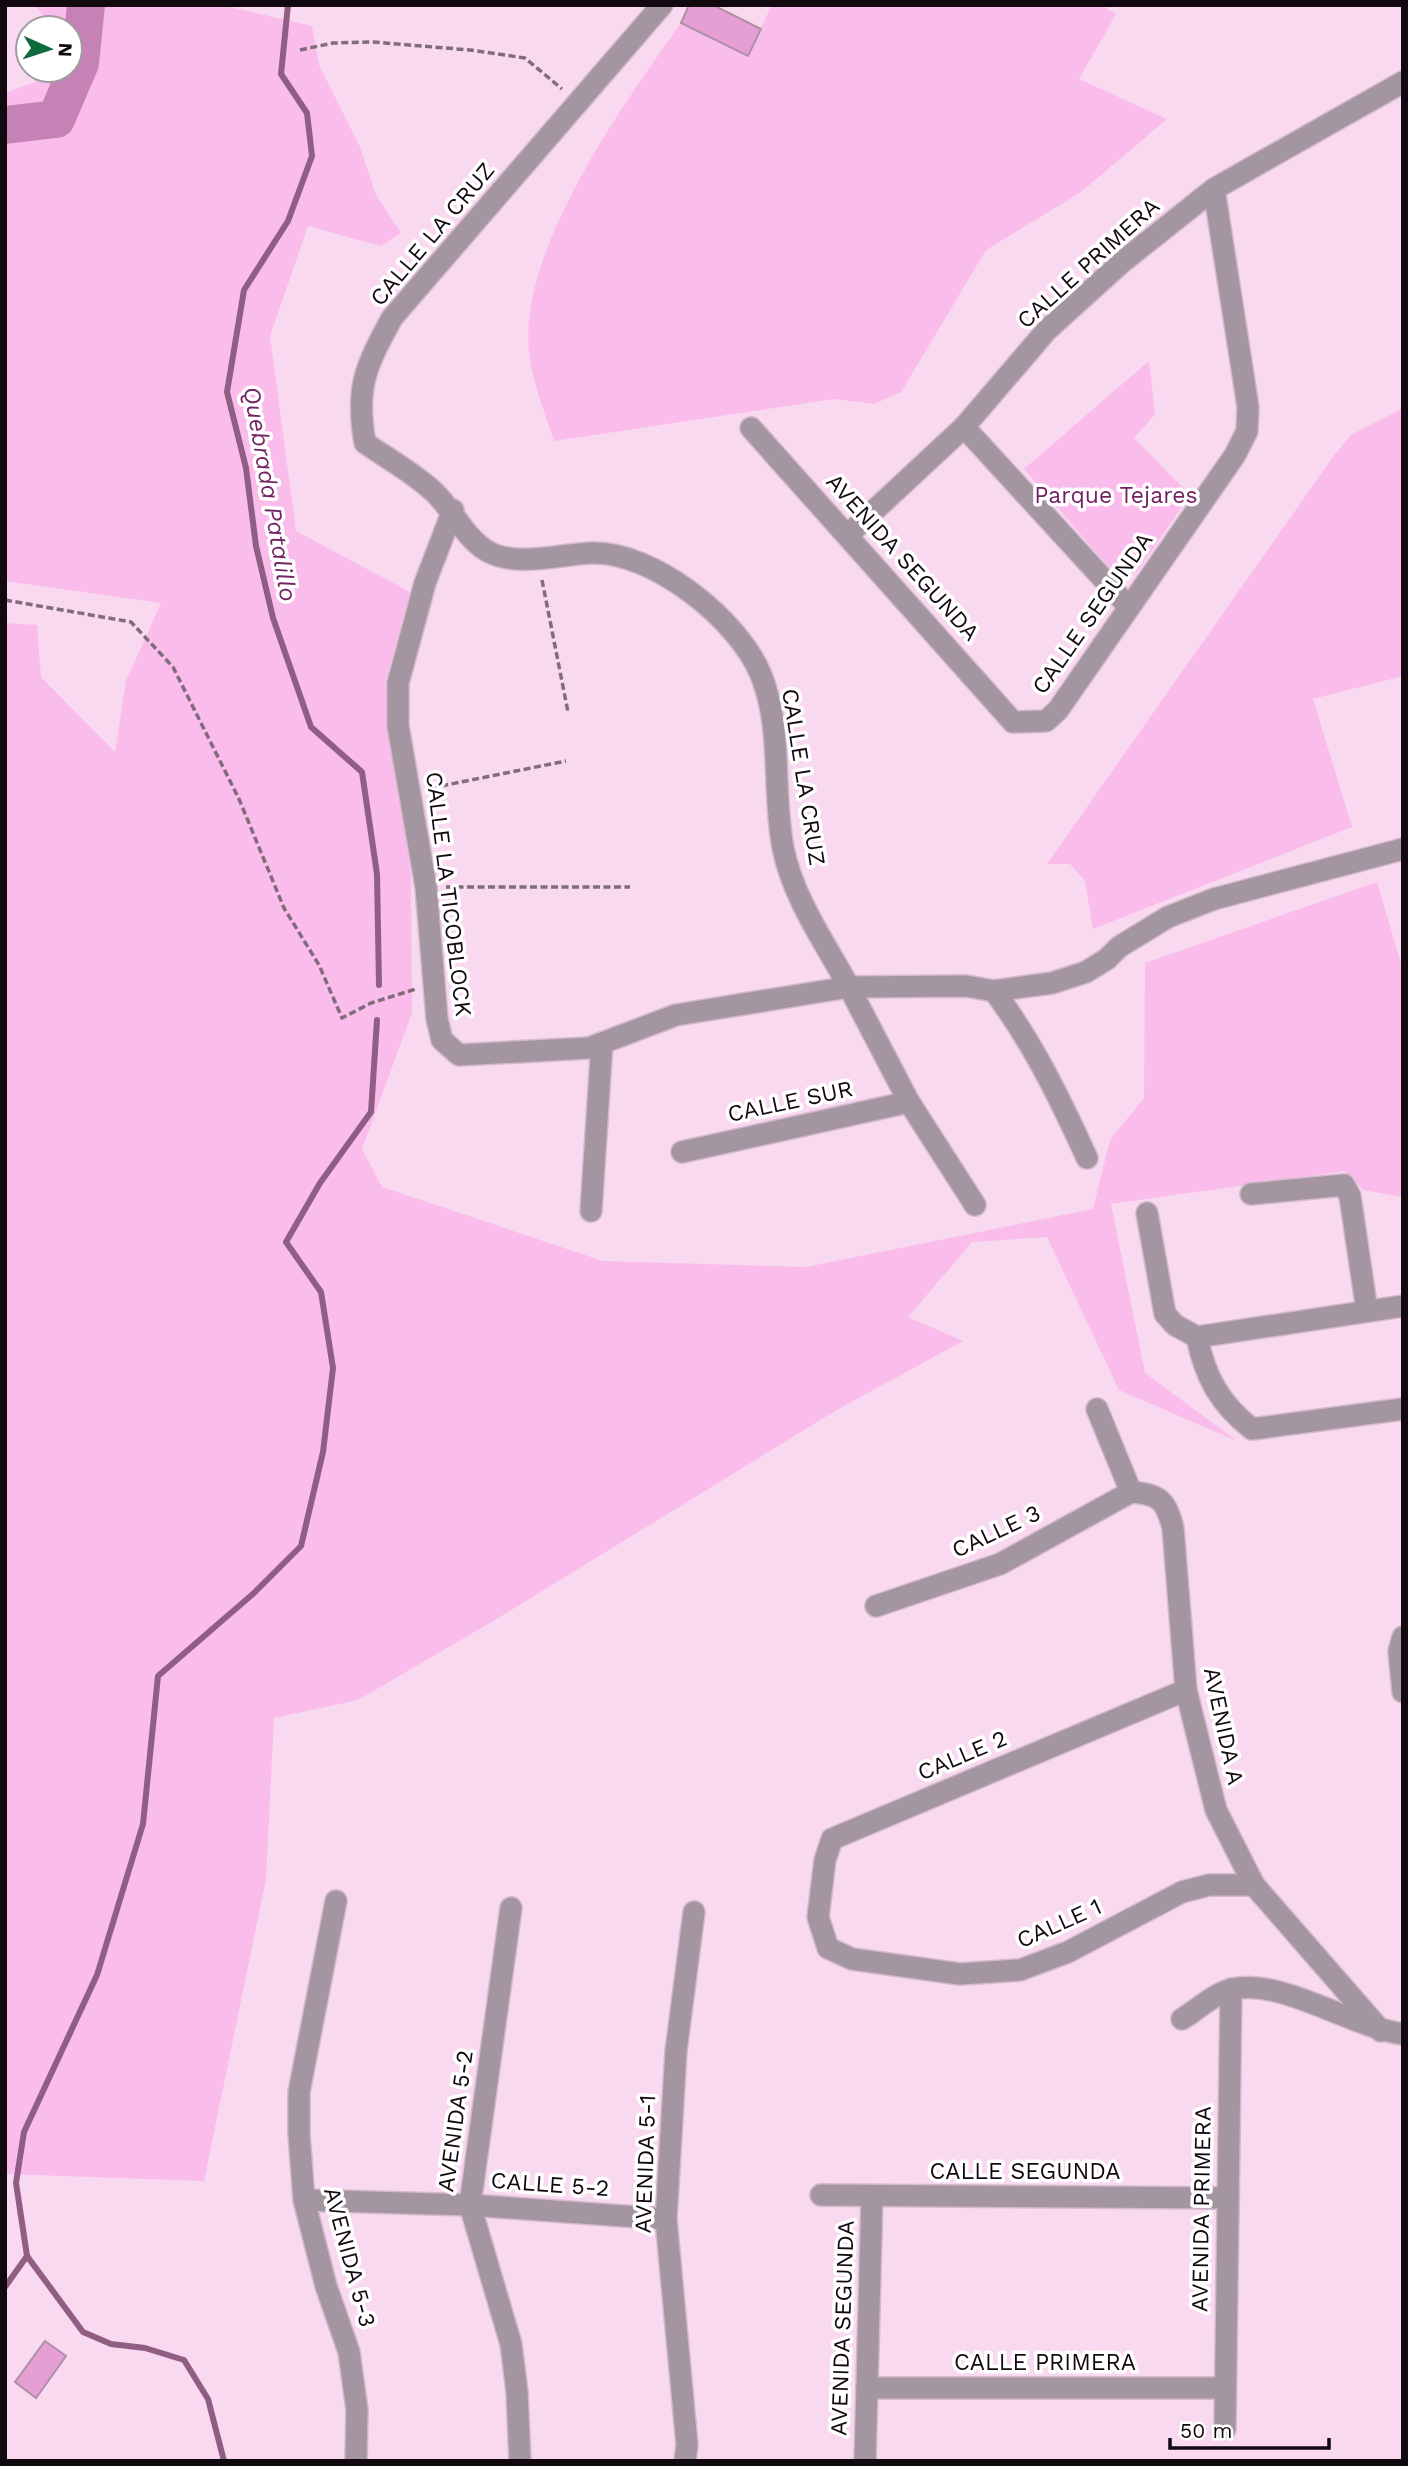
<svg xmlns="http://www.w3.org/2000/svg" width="1408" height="2466" font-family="'Work Sans',sans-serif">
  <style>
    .green { fill: #fabcea }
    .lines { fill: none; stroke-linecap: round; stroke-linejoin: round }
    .stream { stroke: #905d83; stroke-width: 6 }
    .river { stroke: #c681b5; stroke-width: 38 }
    .building { fill: #e69fd4; stroke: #ae91a6; stroke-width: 2 }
    .minor-casing { stroke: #d4b8cc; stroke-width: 24 }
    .path { stroke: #806c7a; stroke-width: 3.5; stroke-dasharray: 7 3.5; stroke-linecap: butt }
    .minor { stroke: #a396a0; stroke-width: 21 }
    .labels { text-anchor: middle; stroke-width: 7; stroke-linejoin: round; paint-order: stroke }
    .street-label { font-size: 23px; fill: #12080f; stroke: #fff }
    .park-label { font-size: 23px; fill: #722163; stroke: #fff }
    .water-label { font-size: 24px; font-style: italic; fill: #742365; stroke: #fff }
  </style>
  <rect width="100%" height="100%" fill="#f9d9f0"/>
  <g class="green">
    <path d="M35,5H221L312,26L319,65L360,147L376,195L401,233L381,246L308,226L270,336L296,531L410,592L385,683L411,875L412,1013L362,1149L382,1187L603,1261L806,1267L1093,1209L1110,1140L1144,1098L1145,963L1377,882L1403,970V1197L1363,1190L1345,1171L1111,1204L1145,1373L1237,1441L1119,1390L1047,1237L972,1242L908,1317L963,1341L835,1411L495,1620L358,1700L274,1718L266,1879L204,2181L5,2174V623L37,625L41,677L115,752L126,681L161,603L5,581V93L35,82L39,70H70V28H53Z"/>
    <path d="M772,5H1101L1116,14L1079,79L1167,119L1081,192L986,250L901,392L874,404L834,399L554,441C546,415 534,387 530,359C513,256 623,105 681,23L747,56Z"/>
    <path d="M1149,361L1155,414L1134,438L1190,495L1137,572L1121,576L1113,572L1024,469Z"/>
    <path d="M1403,408V676L1313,699L1352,827L1093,929L1085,881L1070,864H1047L1335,454L1351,435Z"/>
  </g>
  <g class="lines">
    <g class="stream">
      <path d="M288,5L281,74L307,113L312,156L288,221L244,290L227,392L246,468L256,546L273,618L311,727L362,772L377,874L379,985"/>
      <path d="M5,2287L27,2256"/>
      <path d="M224,2461L208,2399L184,2360L145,2348L111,2344L83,2332L27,2256L16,2183L24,2132L97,1975L143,1824L158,1676L254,1593L301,1546L323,1452L333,1368L321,1292L286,1242L320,1183L371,1112L377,1020"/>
    </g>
    <path class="river" d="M5,125L56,119L80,63L86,5"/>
  </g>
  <g class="building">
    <path d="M689,5H713L761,29L748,56L681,23Z"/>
    <path d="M45,2341L66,2356L36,2398L15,2382Z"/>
  </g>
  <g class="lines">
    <defs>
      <g id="minor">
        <path d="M662,5L392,318C366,366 355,387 365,443C388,459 414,473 434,492C453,510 465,538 487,551C517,568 560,554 592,553C653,551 739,620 761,675C783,729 772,791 783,848C793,898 825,943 849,987L966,986L994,991L1052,983L1086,972L1107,959L1119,947L1168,917L1214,899L1403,849"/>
        <path d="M964,427L1129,607"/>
        <path d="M751,428L1013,722L1046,721L1058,710L1235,455L1247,431L1248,407L1214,189"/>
        <path d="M453,510L425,583L398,683V726L426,887L437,1019L442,1040L459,1055L589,1048L676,1015L849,987L909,1102L975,1205"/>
        <path d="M849,534L964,427L1047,330L1121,263L1214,189L1403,82"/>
        <path d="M994,991C1033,1043 1060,1099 1087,1158"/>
        <path d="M682,1152L909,1102"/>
        <path d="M1251,1194L1344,1185L1350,1196L1367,1311"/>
        <path d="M591,1211L602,1043"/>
        <path d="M1147,1213L1165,1314L1175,1325L1197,1337"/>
        <path d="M1197,1337C1205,1377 1220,1404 1252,1429L1403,1409"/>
        <path d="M1197,1337L1403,1306"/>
        <path d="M1097,1409L1131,1492C1160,1494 1166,1501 1173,1528L1186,1690L1216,1810L1254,1885L1381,2031"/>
        <path d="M876,1606L1000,1564L1131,1492"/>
        <path d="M1403,1637L1399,1651L1403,1692"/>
        <path d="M1186,1690L832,1839L825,1860L818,1917L828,1948L852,1959L960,1974L1020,1970L1068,1952L1182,1892L1209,1885H1254"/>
        <path d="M336,1901L299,2092V2134L304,2200L326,2286L349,2352L357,2410L356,2461"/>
        <path d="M511,1908L470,2205L511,2344L517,2392L520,2461"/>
        <path d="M1182,2019C1197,2010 1216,1992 1233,1989C1281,1978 1352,2027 1403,2034"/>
        <path d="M821,2195L1228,2198"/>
        <path d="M304,2200L470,2205L666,2219"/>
        <path d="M867,2388H1224"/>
        <path d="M1225,2429L1231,1989"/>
        <path d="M685,2461L687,2445L666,2219L676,2051L694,1912"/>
        <path d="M865,2461L872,2196"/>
      </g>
    </defs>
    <use href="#minor" class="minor-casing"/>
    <g class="path">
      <path d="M300,50L333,43L373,42L470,50L525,58L562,89"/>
      <path d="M542,580L568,712"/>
      <path d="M5,600L131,622L173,667L239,799L284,908L319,965L342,1018L371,1003L416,989"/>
      <path d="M431,788L566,761"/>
      <path d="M446,887H630"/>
    </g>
    <use href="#minor" class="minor"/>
  </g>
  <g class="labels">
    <g class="street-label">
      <text transform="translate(432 234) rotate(-50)" y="8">CALLE LA CRUZ</text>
      <text transform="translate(1088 263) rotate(-42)" y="8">CALLE PRIMERA</text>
      <text transform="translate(903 557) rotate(48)" y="8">AVENIDA SEGUNDA</text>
      <text transform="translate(1092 613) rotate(-55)" y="8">CALLE SEGUNDA</text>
      <text transform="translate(804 777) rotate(81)" y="8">CALLE LA CRUZ</text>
      <text transform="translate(449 894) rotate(83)" y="8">CALLE LA TICOBLOCK</text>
      <text transform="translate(790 1101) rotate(-12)" y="8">CALLE SUR</text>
      <text transform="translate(996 1531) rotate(-25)" y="8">CALLE 3</text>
      <text transform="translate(1224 1726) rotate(78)" y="8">AVENIDA A</text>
      <text transform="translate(962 1755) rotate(-23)" y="8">CALLE 2</text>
      <text transform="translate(1059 1923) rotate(-24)" y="8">CALLE 1</text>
      <text transform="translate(455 2121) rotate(-82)" y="8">AVENIDA 5-2</text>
      <text transform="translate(645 2164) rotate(-88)" y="8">AVENIDA 5-1</text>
      <text x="1025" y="2179">CALLE SEGUNDA</text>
      <text transform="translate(550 2184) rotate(4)" y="8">CALLE 5-2</text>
      <text transform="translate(1201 2209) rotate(-89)" y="8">AVENIDA PRIMERA</text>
      <text transform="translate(350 2257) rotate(75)" y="8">AVENIDA 5-3</text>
      <text transform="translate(842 2328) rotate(-88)" y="8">AVENIDA SEGUNDA</text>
      <text x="1045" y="2370">CALLE PRIMERA</text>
    </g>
    <g class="park-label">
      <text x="1116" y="503">Parque Tejares</text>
    </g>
    <g class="water-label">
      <text transform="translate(270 494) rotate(80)" y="8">Quebrada Patalillo</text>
    </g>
  </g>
  <rect width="1408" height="2466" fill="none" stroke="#12080f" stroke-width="14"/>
  <g transform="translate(49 49) rotate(93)"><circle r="33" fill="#ffffff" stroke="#a09c9f" stroke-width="2"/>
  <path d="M0-5L12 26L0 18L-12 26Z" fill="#0e6b3f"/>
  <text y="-10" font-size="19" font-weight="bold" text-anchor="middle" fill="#12080f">N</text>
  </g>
  <path d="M1170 2438v10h159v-10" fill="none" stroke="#12080f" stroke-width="3.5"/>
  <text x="1180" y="2438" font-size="21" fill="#12080f" stroke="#ffffff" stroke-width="5" paint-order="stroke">50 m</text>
</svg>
